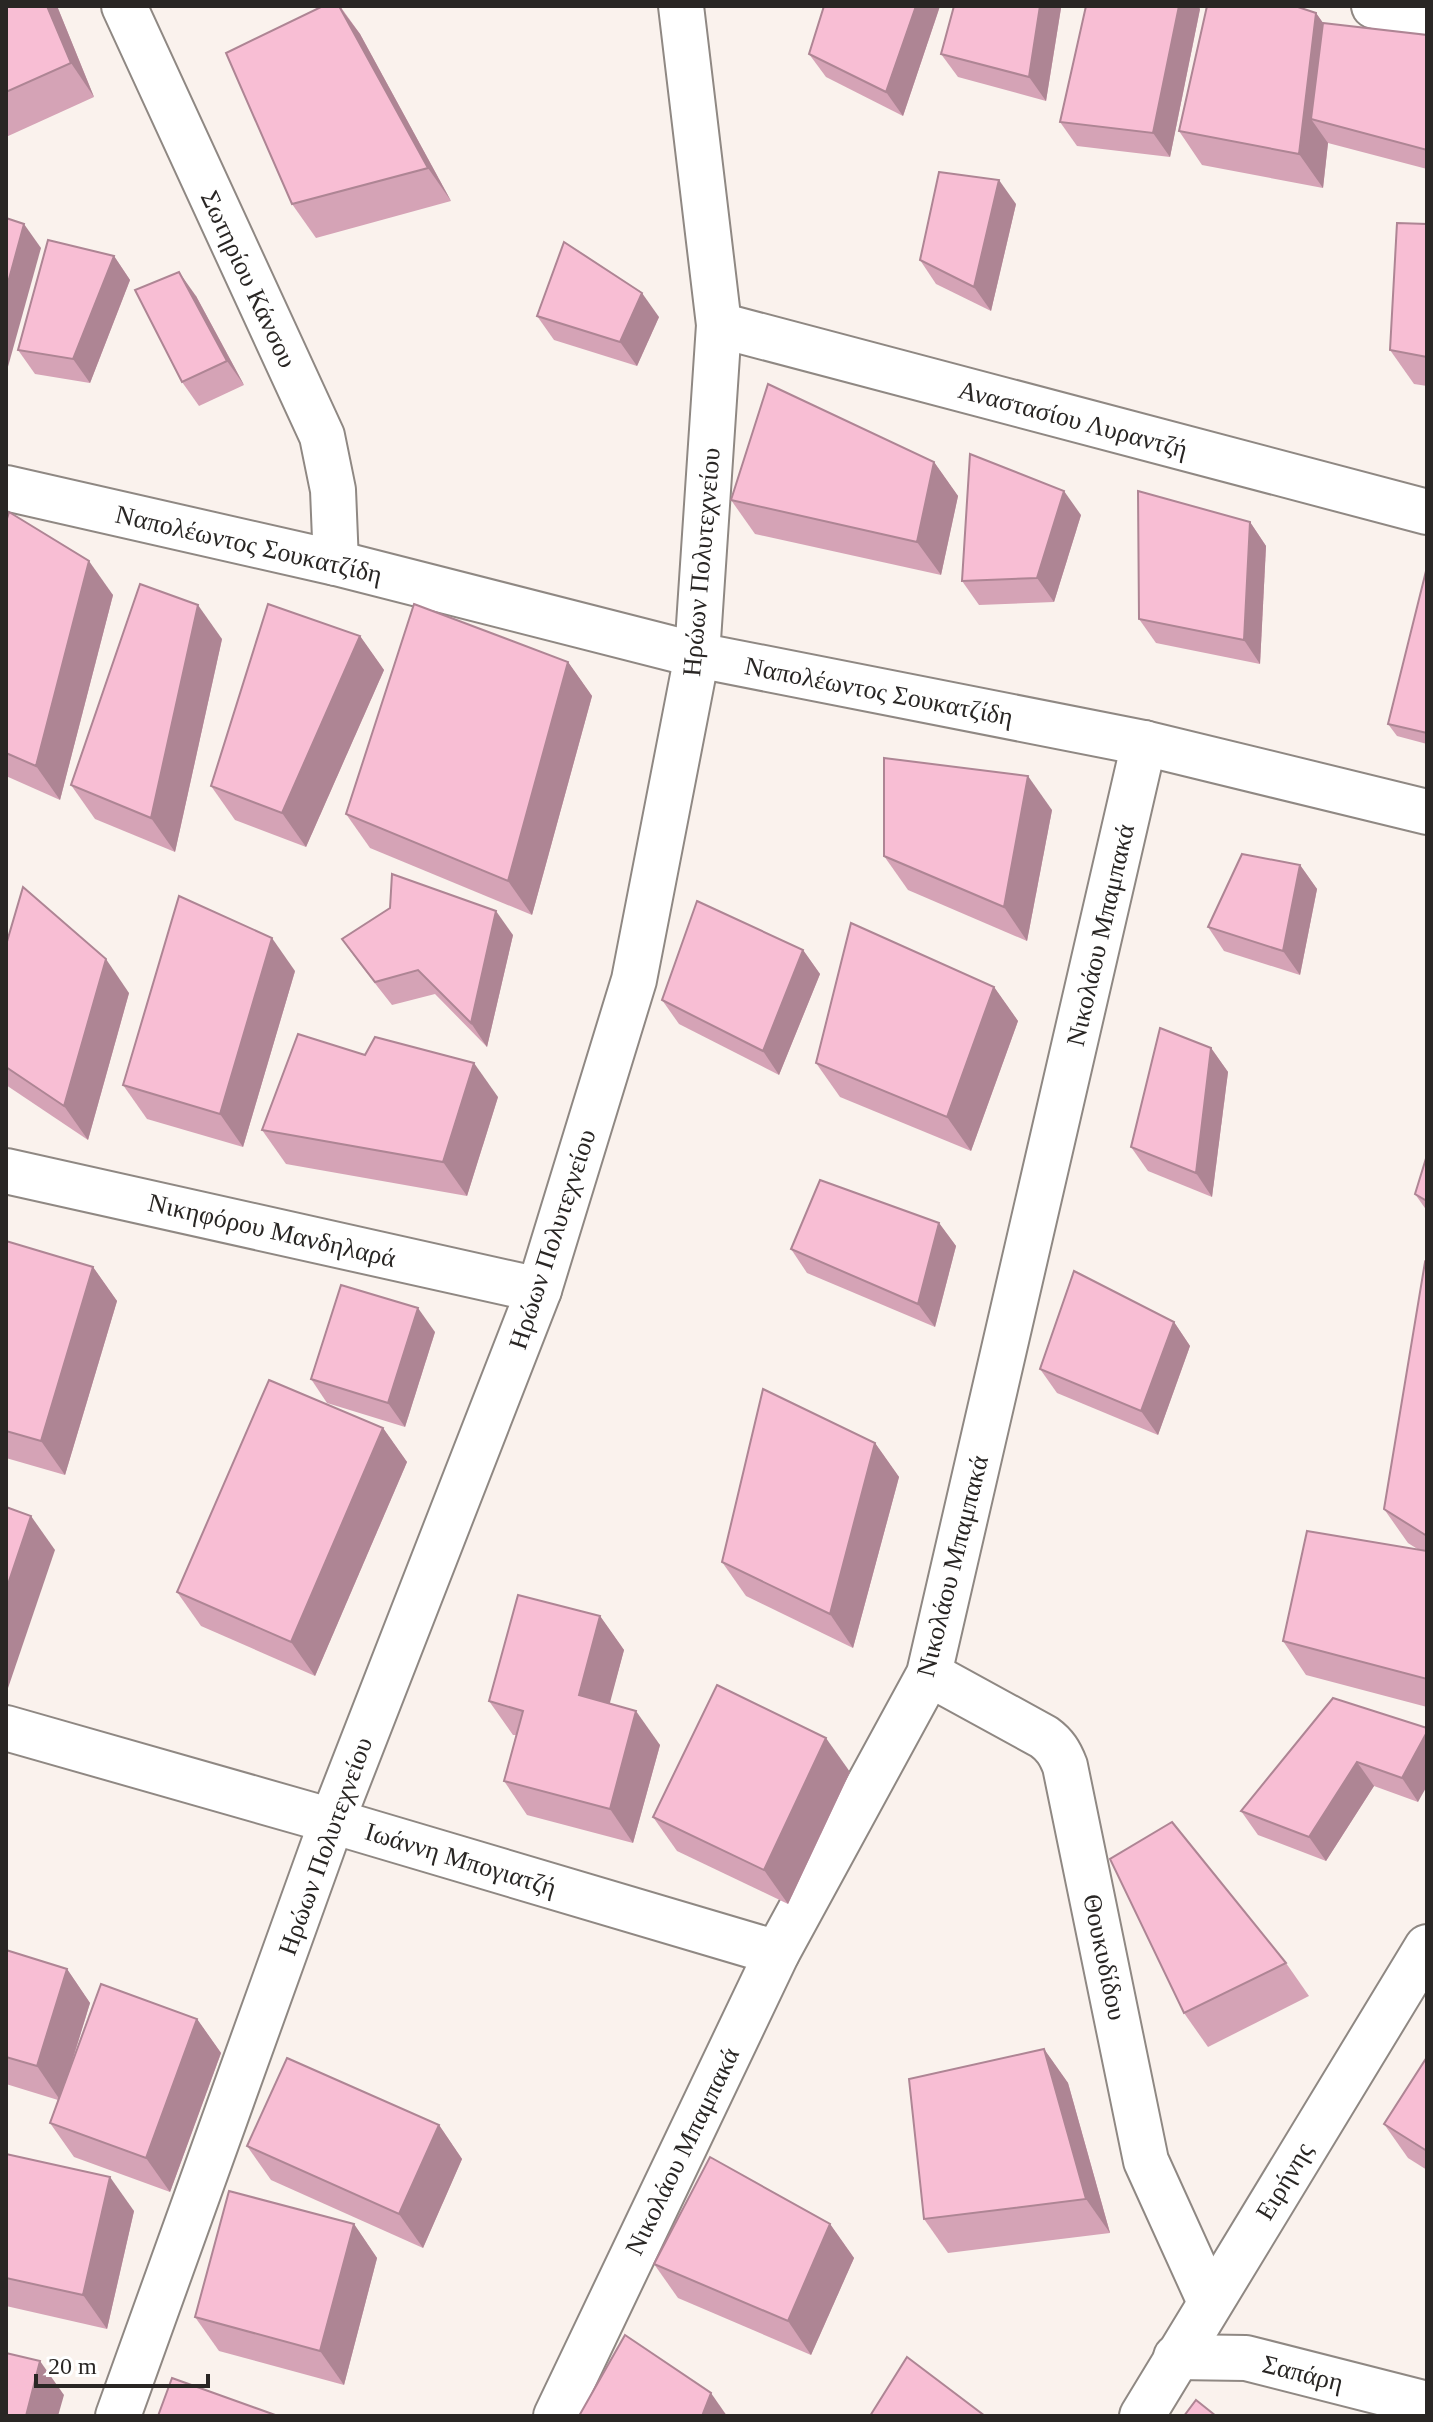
<svg xmlns="http://www.w3.org/2000/svg" width="1433" height="2422" font-family="Georgia,serif">
  <style>
    .lines { fill: none; stroke-linecap: round; stroke-linejoin: round }
    .minor-casing { stroke: #8f8883; stroke-width: 48 }
    .minor { stroke: #fff; stroke-width: 44 }
    .wall { fill: #d5a3b6 }
    .shaded-wall { fill: #ae8594 }
    .building { fill: #f8bed4; stroke: #ae8594; stroke-width: 2 }
    .labels { text-anchor: middle; stroke-width: 8; stroke-linejoin: round; paint-order: stroke }
    .street-label { font-size: 26px; fill: #292624; stroke: #fff }
  </style>
  <rect width="100%" height="100%" fill="#faf2ed"/>
  <g class="lines">
    <defs>
      <g id="minor">
        <path d="M124,6L322,436L333,490L336,563"/>
        <path d="M1374,6L1427,19"/>
        <path d="M719,325L1427,512"/>
        <path d="M6,488L336,563L697,655L1144,743L1427,812"/>
        <path d="M6,1171L539,1290"/>
        <path d="M929,1674L1044,1737C1055,1745 1060,1753 1065,1766L1146,2161L1210,2302"/>
        <path d="M6,1728L332,1821L777,1953"/>
        <path d="M1176,2357L1246,2358L1427,2404"/>
        <path d="M118,2416L332,1821L539,1290L634,980L697,655L719,325L681,6"/>
        <path d="M556,2416L777,1953L929,1674L1144,743"/>
        <path d="M1142,2416L1427,1947"/>
      </g>
    </defs>
    <use href="#minor" class="minor-casing"/>
    <use href="#minor" class="minor"/>
  </g>
  <g class="wall">
    <path d="M6,6H57L94,97L6,137Z"/>
    <path d="M323,6H340L360,34L451,201L316,238L292,204Z"/>
    <path d="M824,6H940L903,116L826,77L809,54Z"/>
    <path d="M954,6H1059L1061,8L1046,101L958,77L941,54Z"/>
    <path d="M1086,6H1198L1200,9L1170,157L1077,146L1060,122Z"/>
    <path d="M1316,13L1323,23L1427,35V169L1328,143L1323,188L1202,165L1179,131Z"/>
    <path d="M1016,204L991,311L936,284L920,260Z"/>
    <path d="M1427,224V386L1414,384L1390,350Z"/>
    <path d="M114,256L130,280L90,383L35,374L18,350Z"/>
    <path d="M196,296L244,385L199,406L182,382Z"/>
    <path d="M537,316L659,317L637,366L554,340Z"/>
    <path d="M934,462L958,496L941,575L755,534L731,500Z"/>
    <path d="M1081,515L1054,602L979,605L962,581Z"/>
    <path d="M6,522L113,595L60,800L6,776Z"/>
    <path d="M1250,522L1266,546L1260,664L1156,643L1139,619Z"/>
    <path d="M1427,567V744L1397,736L1388,724Z"/>
    <path d="M360,636L384,670L306,847L235,820L211,786Z"/>
    <path d="M222,639L175,852L95,819L71,785Z"/>
    <path d="M568,662L592,696L532,915L370,848L346,814Z"/>
    <path d="M1052,810L1027,941L908,890L884,856Z"/>
    <path d="M1300,865L1317,889L1300,975L1224,951L1208,927Z"/>
    <path d="M513,935L487,1047L435,994L392,1005L359,963L342,939Z"/>
    <path d="M6,945L129,993L88,1140L6,1085Z"/>
    <path d="M803,950L820,974L779,1075L679,1024L662,1000Z"/>
    <path d="M295,971L243,1147L147,1119L123,1085Z"/>
    <path d="M994,987L1018,1021L971,1151L840,1097L816,1063Z"/>
    <path d="M1211,1048L1228,1072L1212,1197L1148,1171L1131,1147Z"/>
    <path d="M498,1097L467,1196L286,1164L262,1130Z"/>
    <path d="M1427,1155V1211L1415,1194Z"/>
    <path d="M939,1223L956,1246L935,1327L807,1273L791,1249Z"/>
    <path d="M6,1241L93,1267L117,1301L65,1475L6,1458Z"/>
    <path d="M1427,1264V1707L1306,1675L1283,1641L1419,1550L1408,1543L1384,1509Z"/>
    <path d="M1174,1322L1190,1346L1158,1435L1057,1393L1040,1369Z"/>
    <path d="M435,1332L405,1427L327,1403L311,1379Z"/>
    <path d="M383,1428L407,1462L315,1676L201,1626L177,1592Z"/>
    <path d="M875,1443L899,1477L853,1648L746,1596L722,1562Z"/>
    <path d="M600,1616L624,1650L609,1704L660,1745L633,1843L527,1815L504,1781L516,1735H513L489,1701Z"/>
    <path d="M1427,1728L1418,1802L1374,1786L1326,1861L1258,1835L1241,1811Z"/>
    <path d="M850,1772L788,1904L677,1851L653,1817Z"/>
    <path d="M6,1950L67,1969L90,2003L72,2062L197,2019L221,2053L170,2192L74,2157L50,2123L58,2100L6,2084Z"/>
    <path d="M1286,1963L1309,1996L1208,2047L1184,2013Z"/>
    <path d="M1044,2049L1068,2083L1110,2233L948,2253L924,2219Z"/>
    <path d="M1427,2057V2170L1408,2158L1384,2124Z"/>
    <path d="M439,2125L462,2159L423,2248L271,2180L247,2146Z"/>
    <path d="M6,2154L134,2211L107,2329L6,2306Z"/>
    <path d="M354,2224L377,2258L344,2385L219,2351L195,2317Z"/>
    <path d="M830,2224L854,2258L811,2355L678,2298L654,2264Z"/>
  </g>
  <g class="shaded-wall">
    <path d="M47,6H57L94,97L71,63Z"/>
    <path d="M339,6L360,34L451,201L428,168Z"/>
    <path d="M916,6H940L903,116L886,92Z"/>
    <path d="M1040,6H1059L1061,8L1046,101L1029,77Z"/>
    <path d="M1179,6H1198L1200,9L1170,157L1153,133Z"/>
    <path d="M1316,13L1340,47L1311,119L1328,143L1323,188L1299,154Z"/>
    <path d="M999,180L1016,204L991,311L974,287Z"/>
    <path d="M24,224L41,248L6,374V290Z"/>
    <path d="M114,256L130,280L90,383L73,359Z"/>
    <path d="M179,272L196,296L244,385L227,361Z"/>
    <path d="M642,293L659,317L637,366L620,342Z"/>
    <path d="M934,462L958,496L941,575L917,542Z"/>
    <path d="M1064,491L1081,515L1054,602L1037,578Z"/>
    <path d="M1250,522L1266,546L1260,664L1244,640Z"/>
    <path d="M89,561L113,595L60,800L36,766Z"/>
    <path d="M198,605L222,639L175,852L151,818Z"/>
    <path d="M360,636L384,670L306,847L282,813Z"/>
    <path d="M568,662L592,696L532,915L508,881Z"/>
    <path d="M1028,776L1052,810L1027,941L1004,907Z"/>
    <path d="M1300,865L1317,889L1300,975L1283,951Z"/>
    <path d="M496,911L513,935L487,1047L471,1023Z"/>
    <path d="M272,938L295,971L243,1147L220,1114Z"/>
    <path d="M803,950L820,974L779,1075L763,1051Z"/>
    <path d="M106,959L129,993L88,1140L64,1106Z"/>
    <path d="M994,987L1018,1021L971,1151L947,1117Z"/>
    <path d="M1211,1048L1228,1072L1212,1197L1196,1173Z"/>
    <path d="M474,1063L498,1097L467,1196L443,1162Z"/>
    <path d="M939,1223L956,1246L935,1327L918,1304Z"/>
    <path d="M93,1267L117,1301L65,1475L41,1441Z"/>
    <path d="M418,1308L435,1332L405,1427L388,1403Z"/>
    <path d="M1174,1322L1190,1346L1158,1435L1141,1411Z"/>
    <path d="M383,1428L407,1462L315,1676L291,1642Z"/>
    <path d="M875,1443L899,1477L853,1648L830,1614Z"/>
    <path d="M31,1516L55,1550L6,1694V1590Z"/>
    <path d="M600,1616L624,1650L603,1729L579,1695Z"/>
    <path d="M636,1711L660,1745L633,1843L610,1809Z"/>
    <path d="M1427,1732V1786L1418,1802L1402,1778Z"/>
    <path d="M826,1738L850,1772L788,1904L764,1870Z"/>
    <path d="M1357,1762L1374,1786L1326,1861L1309,1837Z"/>
    <path d="M67,1969L90,2003L60,2100L37,2066Z"/>
    <path d="M197,2019L221,2053L170,2192L146,2158Z"/>
    <path d="M1044,2049L1068,2083L1110,2233L1086,2199Z"/>
    <path d="M439,2125L462,2159L423,2248L399,2214Z"/>
    <path d="M110,2177L134,2211L107,2329L83,2295Z"/>
    <path d="M354,2224L377,2258L344,2385L320,2351Z"/>
    <path d="M830,2224L854,2258L811,2355L788,2321Z"/>
    <path d="M40,2361L64,2395L58,2416H26Z"/>
    <path d="M711,2393L727,2416H702Z"/>
  </g>
  <g class="building">
    <path d="M6,6H47L71,63L6,92Z"/>
    <path d="M323,6H339L428,168L292,204L226,53Z"/>
    <path d="M824,6H916L886,92L809,54Z"/>
    <path d="M954,6H1040L1029,77L941,54Z"/>
    <path d="M1086,6H1179L1153,133L1060,122Z"/>
    <path d="M1207,6H1295L1316,13L1299,154L1179,131Z"/>
    <path d="M1323,23L1427,35V150L1311,119Z"/>
    <path d="M939,172L999,180L974,287L920,260Z"/>
    <path d="M6,218L24,224L6,290Z"/>
    <path d="M1397,223L1427,224V357L1390,350Z"/>
    <path d="M48,240L114,256L73,359L18,350Z"/>
    <path d="M564,242L642,293L620,342L537,316Z"/>
    <path d="M179,272L227,361L182,382L135,290Z"/>
    <path d="M768,384L934,462L917,542L731,500Z"/>
    <path d="M970,454L1064,491L1037,578L962,581Z"/>
    <path d="M1138,491L1250,522L1244,640L1139,619Z"/>
    <path d="M9,512L89,561L36,766L6,753V522Z"/>
    <path d="M1427,567V733L1388,724Z"/>
    <path d="M140,584L198,605L151,818L71,785Z"/>
    <path d="M268,604L360,636L282,813L211,786Z"/>
    <path d="M414,604L568,662L508,881L346,814Z"/>
    <path d="M884,758L1028,776L1004,907L884,856Z"/>
    <path d="M1242,854L1300,865L1283,951L1208,927Z"/>
    <path d="M392,874L496,911L471,1023L418,970L375,982L342,939L390,908Z"/>
    <path d="M23,887L106,959L64,1106L6,1067V945Z"/>
    <path d="M179,896L272,938L220,1114L123,1085Z"/>
    <path d="M697,901L803,950L763,1051L662,1000Z"/>
    <path d="M851,923L994,987L947,1117L816,1063Z"/>
    <path d="M1160,1028L1211,1048L1196,1173L1131,1147Z"/>
    <path d="M298,1034L365,1055L375,1037L474,1063L443,1162L262,1130Z"/>
    <path d="M1427,1155V1201L1415,1194Z"/>
    <path d="M820,1180L939,1223L918,1304L791,1249Z"/>
    <path d="M6,1241L93,1267L41,1441L6,1431Z"/>
    <path d="M1425,1262L1427,1264V1536L1384,1509Z"/>
    <path d="M1074,1271L1174,1322L1141,1411L1040,1369Z"/>
    <path d="M341,1285L418,1308L388,1403L311,1379Z"/>
    <path d="M269,1380L383,1428L291,1642L177,1592Z"/>
    <path d="M763,1389L875,1443L830,1614L722,1562Z"/>
    <path d="M6,1507L31,1516L6,1590Z"/>
    <path d="M1307,1531L1427,1551V1679L1283,1641Z"/>
    <path d="M518,1595L600,1616L579,1695L636,1711L610,1809L504,1781L523,1711L489,1701Z"/>
    <path d="M717,1685L826,1738L764,1870L653,1817Z"/>
    <path d="M1333,1698L1427,1728V1732L1402,1778L1357,1762L1309,1837L1241,1811Z"/>
    <path d="M1172,1822L1286,1963L1184,2013L1110,1859Z"/>
    <path d="M6,1950L67,1969L37,2066L6,2057Z"/>
    <path d="M101,1984L197,2019L146,2158L50,2123Z"/>
    <path d="M1044,2049L1086,2199L924,2219L909,2079Z"/>
    <path d="M1427,2057V2151L1384,2124Z"/>
    <path d="M287,2058L439,2125L399,2214L247,2146Z"/>
    <path d="M6,2154L110,2177L83,2295L6,2278Z"/>
    <path d="M710,2157L830,2224L788,2321L654,2264Z"/>
    <path d="M229,2191L354,2224L320,2351L195,2317Z"/>
    <path d="M625,2335L711,2393L702,2416H579Z"/>
    <path d="M6,2353L40,2361L26,2416H6Z"/>
    <path d="M907,2357L985,2416H870Z"/>
    <path d="M172,2378L278,2416H158Z"/>
    <path d="M1196,2400L1216,2416H1184Z"/>
  </g>
  <g class="labels">
    <g class="street-label">
      <text transform="translate(249 279) rotate(65)" y="9">Σωτηρίου Κάνσου</text>
      <text transform="translate(1073 419) rotate(15)" y="9">Αναστασίου Λυραντζή</text>
      <text transform="translate(249 544) rotate(13)" y="9">Ναπολέωντος Σουκατζίδη</text>
      <text transform="translate(701 562) rotate(-85)" y="9">Ηρώων Πολυτεχνείου</text>
      <text transform="translate(879 691) rotate(11)" y="9">Ναπολέωντος Σουκατζίδη</text>
      <text transform="translate(1100 935) rotate(-77)" y="9">Νικολάου Μπαμπακά</text>
      <text transform="translate(272 1230) rotate(13)" y="9">Νικηφόρου Μανδηλαρά</text>
      <text transform="translate(552 1239) rotate(-72)" y="9">Ηρώων Πολυτεχνείου</text>
      <text transform="translate(952 1566) rotate(-76)" y="9">Νικολάου Μπαμπακά</text>
      <text transform="translate(325 1846) rotate(-70)" y="9">Ηρώων Πολυτεχνείου</text>
      <text transform="translate(461 1859) rotate(17)" y="9">Ιωάννη Μπογιατζή</text>
      <text transform="translate(1105 1957) rotate(78)" y="9">Θουκυδίδου</text>
      <text transform="translate(682 2151) rotate(-64)" y="9">Νικολάου Μπαμπακά</text>
      <text transform="translate(1284 2181) rotate(-59)" y="9">Ειρήνης</text>
      <text transform="translate(1303 2373) rotate(14)" y="9">Σαπάρη</text>
    </g>
  </g>
  <rect width="1433" height="2422" fill="none" stroke="#292624" stroke-width="16"/>
  <path d="M36 2374v12h172v-12" fill="none" stroke="#292624" stroke-width="4"/>
  <text x="48" y="2374" font-size="24" fill="#292624" stroke="#ffffff" stroke-width="6" paint-order="stroke">20 m</text>
</svg>
